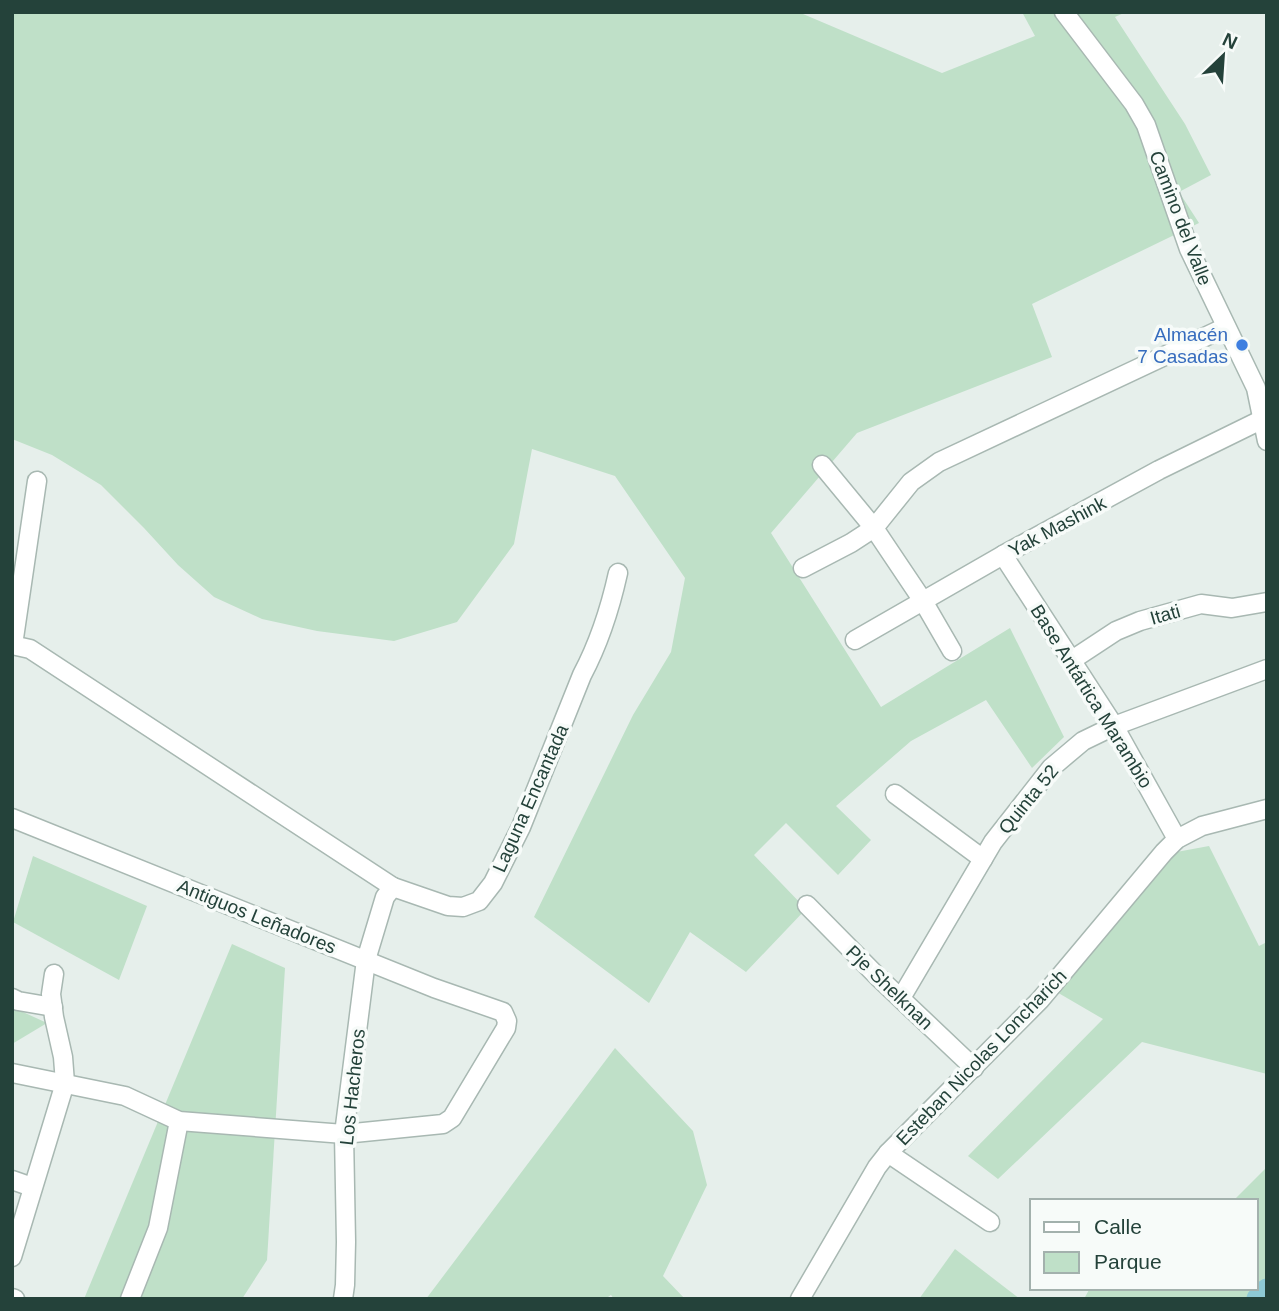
<svg xmlns="http://www.w3.org/2000/svg" width="1279" height="1311" font-family="Helvetica,sans-serif">
  <style>
    .green { fill: #bfe0c8 }
    .lines { fill: none; stroke-linecap: round; stroke-linejoin: round }
    .river { stroke: #8ec9d4; stroke-width: 23 }
    .minor-casing { stroke: #a8b8b2; stroke-width: 21 }
    .minor { stroke: #fff; stroke-width: 18 }
    .shop-dot { fill: #3f7fe0; stroke: #f7fbf9; stroke-width: 2.5 }
    .labels { text-anchor: middle; stroke-width: 7; stroke-linejoin: round; paint-order: stroke }
    .street-label { font-size: 19px; fill: #24423a; stroke: #f7fbf9 }
    .shop-label { font-size: 19px; fill: #366cbe; stroke: #f7fbf9; text-anchor: end }
  </style>
  <rect width="100%" height="100%" fill="#e6efeb"/>
  <g class="green">
    <path d="M12,12H802L803,14L942,73L1035,36L1022,12H1126L1115,17L1185,124L1211,175L1179,192L1199,223L1032,304L1052,357L857,433L771,533L881,707L1010,628L1064,737L1032,768L986,700L911,741L836,806L871,840L838,875L786,823L754,855L806,909L746,972L690,932L649,1003L534,917L633,715L671,652L685,578L615,476L532,449L514,544L457,622L394,641L317,631L262,619L214,597L178,565L144,528L101,485L52,455L12,439Z"/>
    <path d="M1209,846L1259,946L1267,942V1074L1142,1042L998,1179L968,1156L1103,1019L1055,991L1171,853Z"/>
    <path d="M33,856L147,906L119,980L13,922Z"/>
    <path d="M232,944L285,968L267,1260L242,1299H84Z"/>
    <path d="M12,1007L47,1023L12,1044Z"/>
    <path d="M615,1048L693,1131L707,1185L663,1276L685,1299H614L611,1295L605,1299H426Z"/>
    <path d="M1267,1167V1299H1084L1090,1288H1256V1201H1233Z"/>
    <path d="M955,1249L1020,1299H919Z"/>
  </g>
  <g class="lines">
    <path class="river" d="M1258,1299L1267,1290"/>
    <defs>
      <g id="minor">
        <path d="M1064,12L1134,104L1146,125L1189,249L1256,388L1267,441"/>
        <path d="M822,465L874,528L923,601L952,651"/>
        <path d="M1003,555L1114,726L1177,839"/>
        <path d="M803,568L851,543L874,528L911,482L939,462L1226,327"/>
        <path d="M855,640L1003,555L1159,470L1263,419"/>
        <path d="M12,645L30,649L393,887"/>
        <path d="M13,645L37,481"/>
        <path d="M1072,660L1116,631L1140,621L1201,604L1232,608L1267,602"/>
        <path d="M895,794L983,859"/>
        <path d="M12,818L434,988L503,1012L507,1021L506,1028L452,1118L443,1124L344,1134L179,1121L125,1096L12,1073"/>
        <path d="M807,905L879,978L974,1068"/>
        <path d="M12,998L18,1001L53,1007"/>
        <path d="M901,998L993,842L1051,768L1083,741L1114,726L1267,669"/>
        <path d="M888,1153L990,1222"/>
        <path d="M12,1180L32,1187"/>
        <path d="M12,1257L65,1083L63,1057L54,1017L51,994L54,974"/>
        <path d="M12,1298L15,1299"/>
        <path d="M130,1299L158,1228L179,1121"/>
        <path d="M343,1299L345,1285L346,1242L344,1134L366,960L385,897L393,887L448,906L463,907L479,901L493,883L521,827L582,675C599,643 610,609 618,573"/>
        <path d="M800,1299L877,1167L888,1153L1040,1000L1164,852L1177,839L1202,826L1267,809"/>
      </g>
    </defs>
    <use href="#minor" class="minor-casing"/>
    <use href="#minor" class="minor"/>
  </g>
  <circle class="shop-dot" cx="1242" cy="345" r="7"/>
  <g class="labels">
    <g class="street-label">
      <text transform="translate(1181 218) rotate(69)" y="7">Camino del Valle</text>
      <text transform="translate(1057 526) rotate(-28)" y="7">Yak Mashink</text>
      <text transform="translate(1165 614) rotate(-16)" y="7">Itati</text>
      <text transform="translate(1092 696) rotate(58)" y="7">Base Antártica Marambio</text>
      <text transform="translate(530 798) rotate(-66)" y="7">Laguna Encantada</text>
      <text transform="translate(1028 799) rotate(-51)" y="7">Quinta 52</text>
      <text transform="translate(257 916) rotate(22)" y="7">Antiguos Leñadores</text>
      <text transform="translate(890 987) rotate(44)" y="7">Pje Shelknan</text>
      <text transform="translate(981 1057) rotate(-46)" y="7">Esteban Nicolas Loncharich</text>
      <text transform="translate(352 1087) rotate(-84)" y="7">Los Hacheros</text>
    </g>
    <g class="shop-label">
      <text x="1228" y="341">Almacén<tspan x="1228" dy="22">7 Casadas</tspan></text>
    </g>
  </g>
  <rect width="1279" height="1311" fill="none" stroke="#24423a" stroke-width="28"/>
  <rect x="1030" y="1199" width="228" height="91" fill="#f7fbf9" stroke="#a3b1ad" stroke-width="2"/>
  <rect x="1044" y="1222" width="35" height="10" fill="#ffffff" stroke="#a3b1ad" stroke-width="2"/>
  <text x="1094" y="1234" font-size="21" fill="#24423a">Calle</text>
  <rect x="1044" y="1252" width="35" height="21" fill="#bfe0c8" stroke="#a3b1ad" stroke-width="2"/>
  <text x="1094" y="1269" font-size="21" fill="#24423a">Parque</text>
  <g transform="translate(1223 56) rotate(25)" stroke="#f7fbf9" stroke-width="5" paint-order="stroke">
  <path d="M0-5L12 26L0 18L-12 26Z" fill="#24423a"/>
  <text y="-10" font-size="19" font-weight="bold" text-anchor="middle" fill="#24423a">N</text>
  </g>
</svg>
